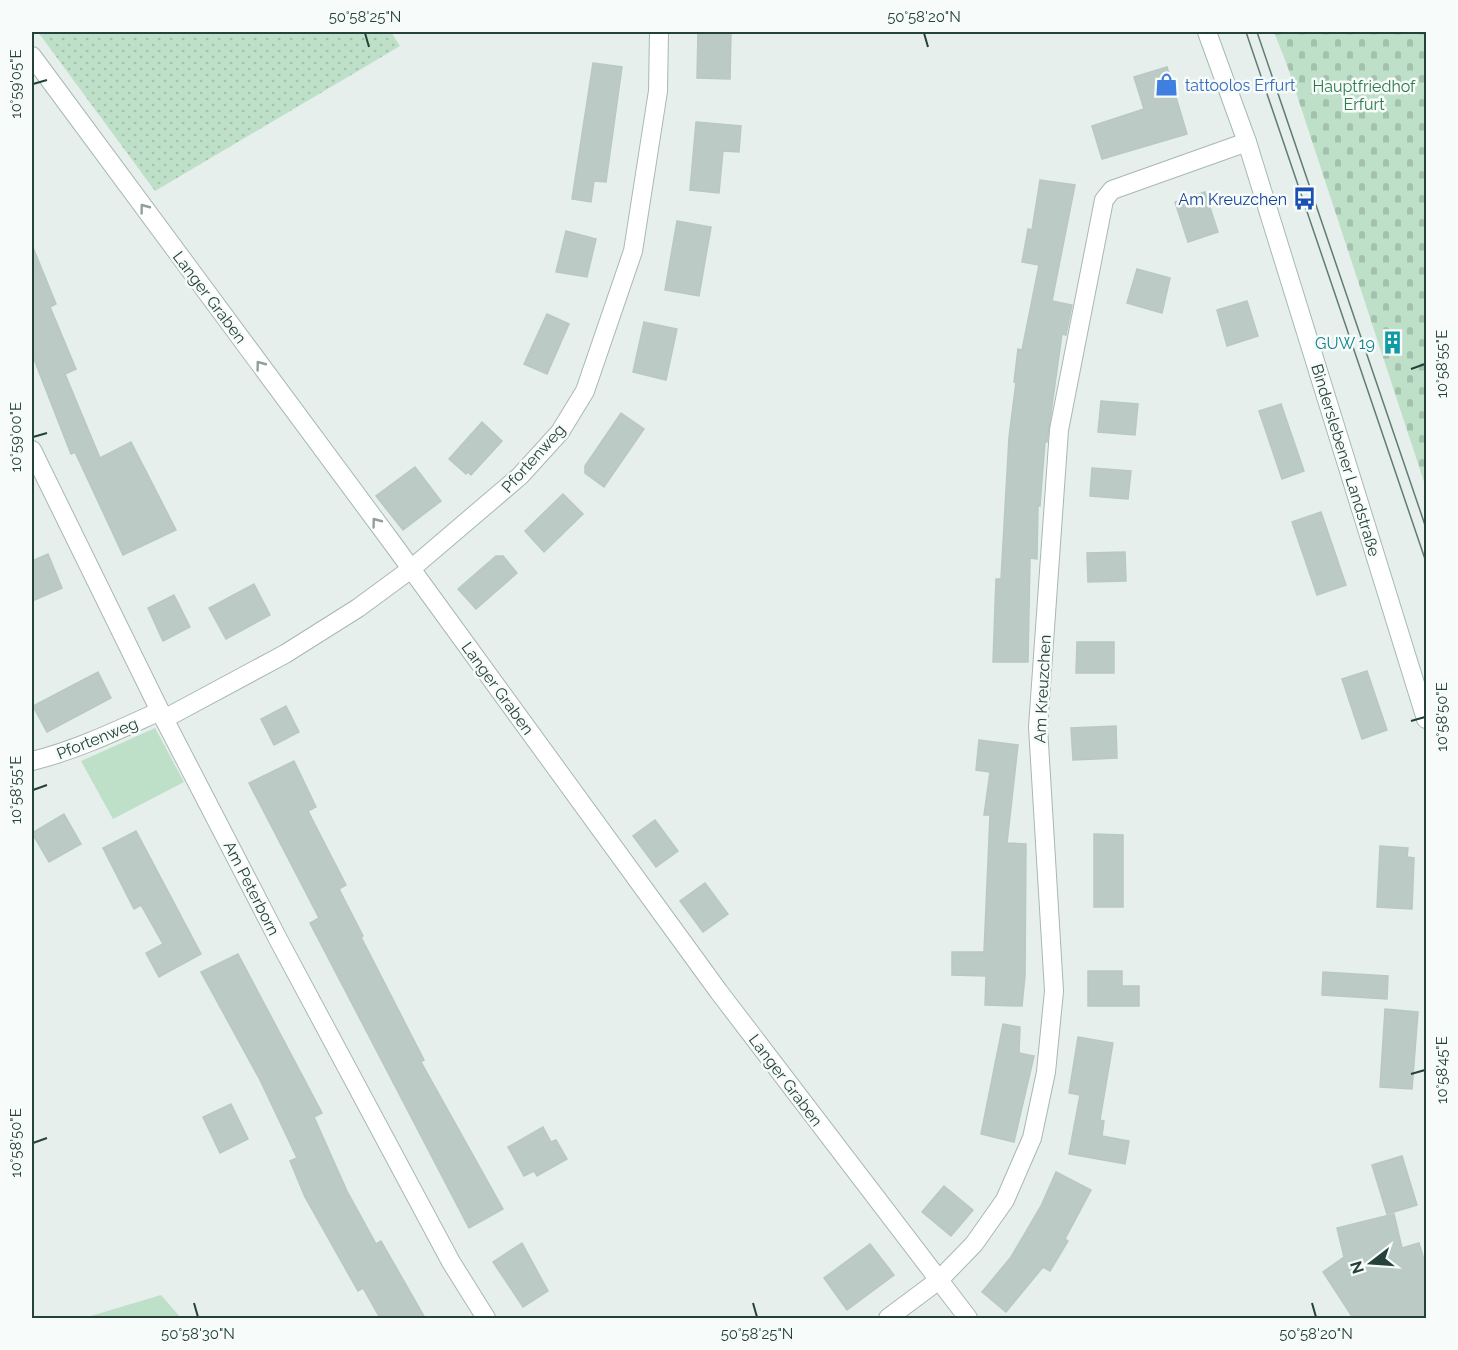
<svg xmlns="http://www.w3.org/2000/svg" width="1458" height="1350" font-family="Raleway,sans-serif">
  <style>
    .grass { fill: #bfe0c8 }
    .cemetery { fill: url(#cemetery-stones) }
    .park { fill: url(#park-dots) }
    .building { fill: #bbcac4; stroke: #b8c9c2; stroke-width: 1.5 }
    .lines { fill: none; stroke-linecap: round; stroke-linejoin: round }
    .street-casing { stroke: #a8b8b2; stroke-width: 20 }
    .secondary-casing { stroke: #a4bbb3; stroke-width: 20 }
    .street { stroke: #fff; stroke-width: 18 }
    .secondary { stroke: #fff; stroke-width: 18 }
    .tram { stroke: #5f7d75; stroke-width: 1.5 }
    .oneway { stroke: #92a09c }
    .ticks { fill: none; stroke: #24423a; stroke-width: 2 }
    .labels { text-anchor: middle; stroke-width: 5; stroke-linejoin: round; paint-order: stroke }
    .shop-label { font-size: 16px; fill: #366cbe; stroke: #f7fbf9; text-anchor: start }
    .park-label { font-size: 16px; fill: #2d7a4b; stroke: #f7fbf9 }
    .transit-label { font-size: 16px; fill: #164399; stroke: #f7fbf9; text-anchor: end }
    .street-label { font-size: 16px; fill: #24423a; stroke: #f7fbf9 }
    .culture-label { font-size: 16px; fill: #0d838f; stroke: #f7fbf9; text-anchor: end }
    .neatline { fill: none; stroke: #24423a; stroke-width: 2 }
    .ticks-label { font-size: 15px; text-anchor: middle; fill: #24423a }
  </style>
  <defs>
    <pattern id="cemetery-stones" width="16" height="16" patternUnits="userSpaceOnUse" patternTransform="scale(1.5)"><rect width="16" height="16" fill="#bfe0c8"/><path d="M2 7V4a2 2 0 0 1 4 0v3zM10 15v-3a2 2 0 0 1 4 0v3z" fill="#a4c1ad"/></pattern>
    <pattern id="park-dots" width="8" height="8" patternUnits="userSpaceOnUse" patternTransform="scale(1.5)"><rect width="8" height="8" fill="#bfe0c8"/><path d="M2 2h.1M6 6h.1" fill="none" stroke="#a4c1ad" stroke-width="1.8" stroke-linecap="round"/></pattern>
  </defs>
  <rect width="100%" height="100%" fill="#e6efeb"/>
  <g class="grass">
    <path d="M155,728L184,782L113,819L81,761Z"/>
    <path d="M161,1295L181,1318H84Z"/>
  </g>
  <path class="cemetery" d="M1274,32H1426V488L1287,65Z"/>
  <path class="park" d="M38,32H391L400,46L155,191Z"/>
  <g class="building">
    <path d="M698,32H731L730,79L697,78Z"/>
    <path d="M593,63L622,67L606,182L594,181L591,202L572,199Z"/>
    <path d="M1167,67L1187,134L1102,159L1092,126L1144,109L1134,77Z"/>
    <path d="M696,122L741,126L739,152L723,151L719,193L690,190Z"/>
    <path d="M1040,180L1075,185L1052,301L1072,305L1066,335L1062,334L1047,442H1045L1040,506L1038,505L1037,559L1030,558L1028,662H993L996,579H1001L1009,437L1016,382H1014L1018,349L1022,350L1039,265L1022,262L1028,229L1032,230Z"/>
    <path d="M1205,192L1218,232L1188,242L1175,202Z"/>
    <path d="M677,221L711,227L699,296L665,290Z"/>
    <path d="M566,231L596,239L587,277L556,272Z"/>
    <path d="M32,245L56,304L50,307L76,369L65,374L100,458L131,442L176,530L123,555L75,452L71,454L32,354Z"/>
    <path d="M1137,269L1170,278L1162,313L1127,303Z"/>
    <path d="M1247,301L1258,336L1227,346L1217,310Z"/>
    <path d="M547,314L569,324L547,374L524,364Z"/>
    <path d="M644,322L677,329L666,380L633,372Z"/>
    <path d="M1101,401L1138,404L1135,435L1098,432Z"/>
    <path d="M1281,404L1304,471L1282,479L1259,411Z"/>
    <path d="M621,413L644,429L604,487L585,473V466Z"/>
    <path d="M482,422L502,441L471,475L468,472L466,474L449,459Z"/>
    <path d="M415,467L441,501L403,530L376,496Z"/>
    <path d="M1092,468L1131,471L1128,499L1090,496Z"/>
    <path d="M563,494L583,514L544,552L525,531Z"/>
    <path d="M1321,512L1346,585L1317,595L1292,522Z"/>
    <path d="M1125,552L1126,581L1088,582L1087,553Z"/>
    <path d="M48,554L62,588L32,601V561Z"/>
    <path d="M496,556H503L517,573L476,609L458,589Z"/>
    <path d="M254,584L270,615L226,639L209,608Z"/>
    <path d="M174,595L190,627L163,641L148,608Z"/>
    <path d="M1077,642H1114V673H1076Z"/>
    <path d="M1367,671L1387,730L1362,739L1342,679Z"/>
    <path d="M98,672L111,698L47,732L33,706Z"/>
    <path d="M286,706L299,732L274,745L261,719Z"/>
    <path d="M1116,726L1117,758L1073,760L1071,728Z"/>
    <path d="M979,740L1018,745L1007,843L1026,844L1025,976L1022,1006L985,1005L986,976L952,975V952H984L990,815H984L990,772L976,770Z"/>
    <path d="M294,761L316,807L308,811L346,885L339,889L363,936L361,937L424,1060L421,1062L503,1209L469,1228L310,923L319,918L249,783Z"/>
    <path d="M64,814L81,844L49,862L32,833Z"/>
    <path d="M655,820L678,851L656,867L633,836Z"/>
    <path d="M136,831L201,954L159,977L146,953L163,944L141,905L134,909L103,848Z"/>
    <path d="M1094,834L1123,835V907H1094Z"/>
    <path d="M1380,846L1408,848L1407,857L1414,858L1412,909L1377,907Z"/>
    <path d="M705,883L728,914L703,932L680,901Z"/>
    <path d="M238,954L322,1113L314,1117L347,1191L376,1244L381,1241L425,1318H380L363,1288L358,1291L305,1197L290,1161L297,1158L260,1080L201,972Z"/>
    <path d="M1088,971H1122V986H1139V1006H1088Z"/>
    <path d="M1323,972L1388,976L1387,999L1322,995Z"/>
    <path d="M1385,1009L1418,1012L1412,1089L1380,1087Z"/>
    <path d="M1003,1024L1020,1027L1019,1053L1034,1056L1014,1142L981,1134Z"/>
    <path d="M1078,1037L1113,1043L1100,1120L1104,1121L1102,1136L1129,1141L1125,1164L1069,1154L1080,1095L1069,1093Z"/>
    <path d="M231,1104L248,1139L220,1153L203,1117Z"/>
    <path d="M543,1127L551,1142L556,1140L567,1159L537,1176L534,1171L524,1176L508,1147Z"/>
    <path d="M1402,1156L1417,1205L1387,1214L1372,1165Z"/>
    <path d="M1056,1172L1091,1190L1065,1239L1068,1241L1050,1271L1043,1267L1006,1312L982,1292L1011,1257L1041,1206Z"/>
    <path d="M944,1186L973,1210L951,1236L922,1212Z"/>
    <path d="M1394,1214L1402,1248L1419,1243L1426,1266V1318H1353L1323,1272L1344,1257L1337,1228Z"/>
    <path d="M522,1243L548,1291L523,1307L493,1262Z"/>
    <path d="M870,1244L894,1275L847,1310L824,1278Z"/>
  </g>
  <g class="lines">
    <defs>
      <g id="street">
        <path d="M32,56L396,548L719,992L968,1318"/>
        <path d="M32,450L160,711L278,939L451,1262L486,1318"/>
        <path d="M164,719L285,654L358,608L411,569L520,476L560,432L585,391L633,251L658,91L659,32"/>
        <path d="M32,761C77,750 118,730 160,711"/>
        <path d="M888,1318L939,1280L974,1244L1005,1200L1032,1138L1046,1072L1054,991L1038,727L1059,430L1104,200L1112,190L1247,142"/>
      </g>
      <path id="secondary" d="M1207,32L1247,142L1426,719"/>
    </defs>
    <use href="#street" class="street-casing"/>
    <use href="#secondary" class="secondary-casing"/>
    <use href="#street" class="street"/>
    <use href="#secondary" class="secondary"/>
    <g class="tram">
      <path d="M1246,32L1426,562"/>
      <path d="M1257,32L1426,528"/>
    </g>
  </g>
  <defs><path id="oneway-chevron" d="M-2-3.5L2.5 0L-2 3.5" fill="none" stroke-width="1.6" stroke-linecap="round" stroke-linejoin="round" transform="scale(1.5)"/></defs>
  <g class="oneway">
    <use href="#oneway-chevron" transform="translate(144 208) rotate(-127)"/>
    <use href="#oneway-chevron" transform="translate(260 365) rotate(-127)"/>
    <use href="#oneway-chevron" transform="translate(376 522) rotate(-127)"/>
  </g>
  <path class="ticks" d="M365,33L369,47M924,33L928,47M33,84L47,80M1411,369L1425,364M33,437L47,433M1411,721L1425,717M33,790L47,785M1411,1074L1425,1070M33,1143L47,1138M194,1303L198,1317M753,1303L757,1317M1312,1303L1316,1317"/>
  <defs>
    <symbol id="shop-bare" viewBox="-9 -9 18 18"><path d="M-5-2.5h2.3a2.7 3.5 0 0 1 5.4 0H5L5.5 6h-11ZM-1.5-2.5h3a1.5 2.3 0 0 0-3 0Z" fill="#3f7fe0" stroke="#f7fbf9" stroke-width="2.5" paint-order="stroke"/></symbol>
    <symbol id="bus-bare" viewBox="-9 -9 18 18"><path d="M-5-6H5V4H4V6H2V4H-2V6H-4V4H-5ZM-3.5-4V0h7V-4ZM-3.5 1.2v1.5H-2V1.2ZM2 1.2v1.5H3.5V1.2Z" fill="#1a4fb4" stroke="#f7fbf9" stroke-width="2.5" paint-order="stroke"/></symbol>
    <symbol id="building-bare" viewBox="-9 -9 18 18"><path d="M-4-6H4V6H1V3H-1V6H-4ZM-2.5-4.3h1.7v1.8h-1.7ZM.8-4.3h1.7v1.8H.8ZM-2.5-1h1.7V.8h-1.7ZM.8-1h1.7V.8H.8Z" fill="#0f9aa8" stroke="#f7fbf9" stroke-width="2.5" paint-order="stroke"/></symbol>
  </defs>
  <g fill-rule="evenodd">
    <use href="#shop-bare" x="1150" y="68" width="33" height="33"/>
    <use href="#bus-bare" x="1288" y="182" width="33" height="33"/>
    <use href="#building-bare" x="1376" y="326" width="33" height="33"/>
  </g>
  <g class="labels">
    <g class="shop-label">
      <text x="1185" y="91">tattoolos Erfurt</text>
    </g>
    <g class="park-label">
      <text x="1364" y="92">Hauptfriedhof<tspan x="1364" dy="18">Erfurt</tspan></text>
    </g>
    <g class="transit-label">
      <text x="1287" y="205">Am Kreuzchen</text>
    </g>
    <g class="street-label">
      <text transform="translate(210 297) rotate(53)" y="6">Langer Graben</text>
      <text transform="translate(533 458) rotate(-48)" y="6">Pfortenweg</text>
      <text transform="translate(1346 460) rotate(73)" y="6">Binderslebener Landstraße</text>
      <text transform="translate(498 688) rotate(54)" y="6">Langer Graben</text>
      <text transform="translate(1042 689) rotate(-87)" y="6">Am Kreuzchen</text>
      <text transform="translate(97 738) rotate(-22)" y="6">Pfortenweg</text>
      <text transform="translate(252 888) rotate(63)" y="6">Am Peterborn</text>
      <text transform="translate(786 1080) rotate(53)" y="6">Langer Graben</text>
    </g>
    <g class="culture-label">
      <text x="1375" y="349">GUW 19</text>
    </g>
  </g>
  <rect width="1458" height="1350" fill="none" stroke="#f7fbf9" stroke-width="66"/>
  <g transform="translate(1371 1263) rotate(253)" stroke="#f7fbf9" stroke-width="4.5" paint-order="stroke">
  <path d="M0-4.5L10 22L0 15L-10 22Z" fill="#24423a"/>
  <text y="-9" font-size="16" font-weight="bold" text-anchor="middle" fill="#24423a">N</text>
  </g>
  <rect x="33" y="33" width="1392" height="1284" class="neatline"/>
  <g class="ticks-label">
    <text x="365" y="22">50°58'25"N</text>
    <text x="924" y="22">50°58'20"N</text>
    <text transform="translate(16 84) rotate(-90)" y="5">10°59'05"E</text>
    <text transform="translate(1442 364) rotate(-90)" y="5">10°58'55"E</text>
    <text transform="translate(16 437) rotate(-90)" y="5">10°59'00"E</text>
    <text transform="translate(1442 717) rotate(-90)" y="5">10°58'50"E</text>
    <text transform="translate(16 790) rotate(-90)" y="5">10°58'55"E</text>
    <text transform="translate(1442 1070) rotate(-90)" y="5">10°58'45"E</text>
    <text transform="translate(16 1143) rotate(-90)" y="5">10°58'50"E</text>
    <text x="198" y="1339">50°58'30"N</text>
    <text x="757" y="1339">50°58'25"N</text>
    <text x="1316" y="1339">50°58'20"N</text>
  </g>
</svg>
